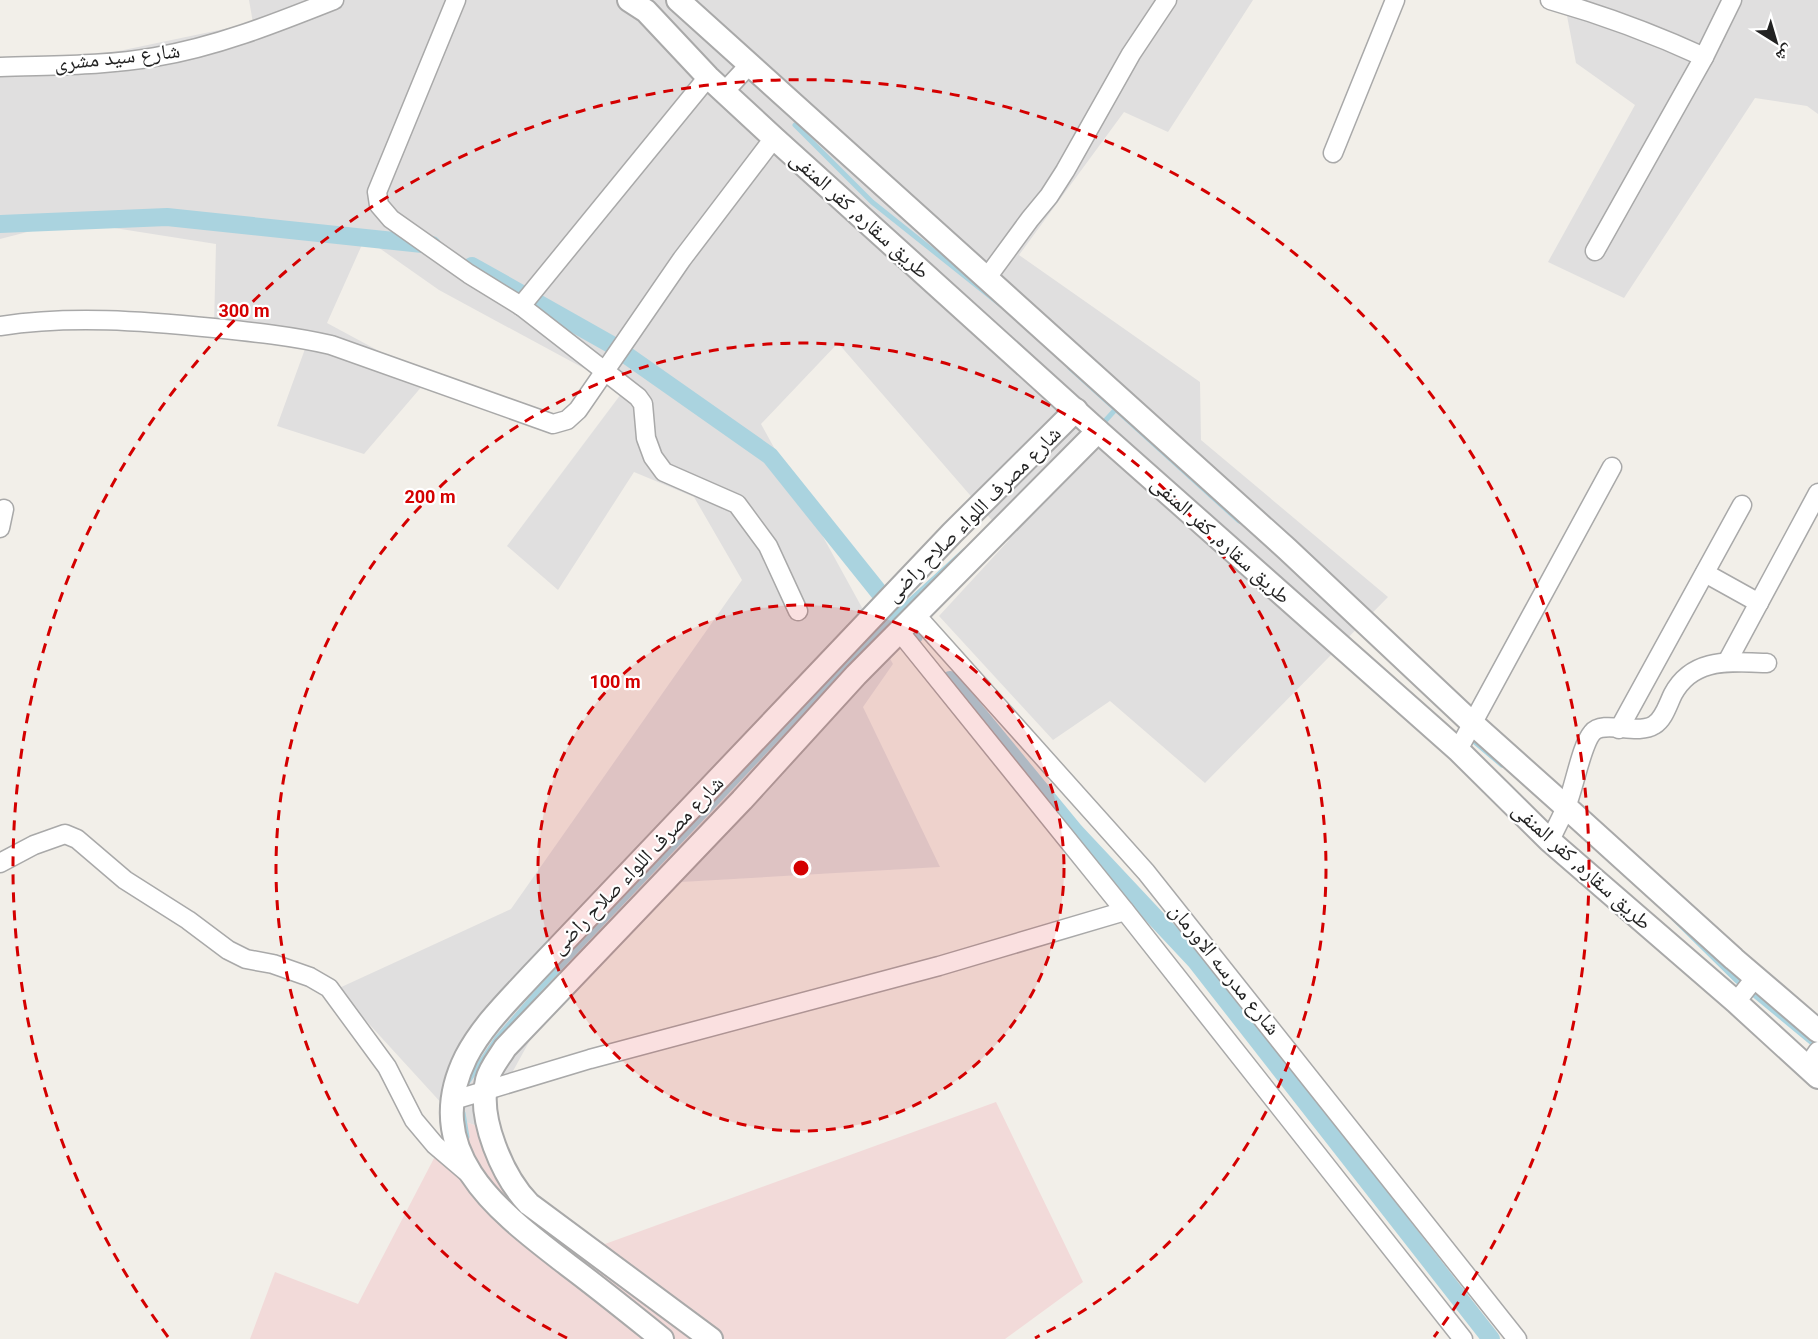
<svg xmlns="http://www.w3.org/2000/svg" width="1818" height="1339" font-family="Roboto,'Noto Naskh Arabic',sans-serif">
  <style>
    .residential { fill: #e0dfdf }
    .commercial { fill: #f2dad9 }
    .lines { fill: none; stroke-linecap: round; stroke-linejoin: round }
    .stream { stroke: #aad3df; stroke-width: 5 }
    .canal { stroke: #aad3df; stroke-width: 18 }
    .minor-casing { stroke: #a9a9a9; stroke-width: 21 }
    .tertiary-casing { stroke: #a9a9a9; stroke-width: 26 }
    .minor { stroke: #fff; stroke-width: 18 }
    .tertiary { stroke: #fff; stroke-width: 22 }
    .ring { fill: none; stroke: #d40000; stroke-width: 3; stroke-dasharray: 10 8 }
    .labels { text-anchor: middle; stroke-width: 4.5; stroke-linejoin: round; paint-order: stroke }
    .street-label { font-size: 21px; fill: #222; stroke: #fff }
    .centre { fill: #d40000; stroke: #fff; stroke-width: 3 }
    .ring-label { font-size: 18px; text-anchor: middle; font-weight: bold; fill: #d40000; stroke: #fff; stroke-width: 4.5; stroke-linejoin: round; paint-order: stroke }
  </style>
  <rect width="100%" height="100%" fill="#f2efe9"/>
  <g class="residential">
    <path d="M249,0H1253L1168,132L1124,112L1019,255L1200,382L1201,440L1388,597L1205,783L1110,701L1053,740L939,616L1009,540L838,343L761,424L893,664L863,707L940,867L681,882L541,1020L496,1102V1133L455,1118L337,989L511,909L742,580L694,497L634,472L558,590L507,546L624,390L439,290L365,238L327,323L429,378L364,454L277,426L305,349L214,327L216,244L70,221L0,239V67L47,66L253,23Z"/>
    <path d="M1564,0H1818V114L1807,106L1755,98L1624,298L1548,262L1635,105L1576,63Z"/>
  </g>
  <path class="commercial" d="M996,1102L1083,1282L1005,1339H250L275,1272L358,1304L455,1118L496,1133L522,1194L605,1244Z"/>
  <g class="lines">
    <g class="stream">
      <path d="M795,125L872,202L1001,305"/>
      <path d="M1070,368L1239,521"/>
      <path d="M1105,421L1115,410"/>
      <path d="M1470,738L1502,765"/>
      <path d="M1674,919L1736,980L1817,1047"/>
      <path d="M467,1083L497,1038L538,991L895,614L964,551"/>
      <path d="M463,1113L467,1137"/>
    </g>
    <g class="canal">
      <path d="M0,224L167,217L432,245"/>
      <path d="M472,266L612,345L770,456L914,636"/>
      <path d="M950,680L1075,832L1195,960L1491,1339"/>
    </g>
    <defs>
      <g id="minor">
        <path d="M456,0L377,192L379,205L391,219L469,274L521,306L638,397L643,404L646,438L653,457L664,472L737,504L768,546L798,611"/>
        <path d="M1550,0C1603,15 1654,34 1704,57"/>
        <path d="M0,67C51,65 104,66 155,57C216,47 276,23 334,0"/>
        <path d="M724,92L750,64"/>
        <path d="M1333,153L1395,0"/>
        <path d="M1595,251L1704,57L1732,0"/>
        <path d="M986,279L1030,219L1049,196L1065,171L1131,54L1167,0"/>
        <path d="M521,306L708,77"/>
        <path d="M0,326C71,315 143,321 214,328C253,332 292,336 331,345L553,424L567,420L578,410L682,259L774,138"/>
        <path d="M0,528L4,509"/>
        <path d="M1705,573L1759,603"/>
        <path d="M915,614L1146,872L1517,1339"/>
        <path d="M899,631L1125,911L1463,1339"/>
        <path d="M1727,662L1818,493"/>
        <path d="M1619,729L1742,505"/>
        <path d="M1458,750L1612,467"/>
        <path d="M1550,841C1555,829 1561,819 1566,807C1574,789 1581,746 1592,733C1603,719 1637,736 1654,725C1664,719 1668,704 1673,694C1693,657 1730,662 1767,663"/>
        <path d="M0,863L34,845L65,834L77,839L125,880L188,920L228,950L246,959L273,964L310,977L329,988L387,1067L414,1120L435,1145L469,1174"/>
        <path d="M1736,1002L1755,978"/>
        <path d="M1807,1067L1818,1051"/>
        <path d="M454,1100L590,1059L939,966L1125,911"/>
      </g>
      <g id="tertiary">
        <path d="M629,0L646,11L708,77L774,138L1098,431L1458,750L1550,841L1736,1002L1818,1077"/>
        <path d="M678,0L1287,549L1472,723L1566,807L1734,959L1818,1031"/>
        <path d="M662,1339C631,1314 600,1289 568,1265C501,1213 418,1154 466,1057C482,1026 508,1001 532,975L952,533L1076,410"/>
        <path d="M711,1339L529,1204C503,1177 477,1118 487,1080C490,1068 499,1058 505,1048L742,800L856,675L1098,431"/>
      </g>
    </defs>
    <use href="#minor" class="minor-casing"/>
    <use href="#tertiary" class="tertiary-casing"/>
    <use href="#minor" class="minor"/>
    <use href="#tertiary" class="tertiary"/>
  </g>
  <circle cx="801" cy="868" r="263" fill="#d40000" fill-opacity=".12"/>
  <g class="ring">
    <circle cx="801" cy="868" r="263"/>
    <path d="M567 1338A525 525 0 1 1 1035 1338"/>
    <path d="M168 1337A788 788 0 1 1 1434 1337"/>
  </g>
  <g class="labels">
    <g class="street-label">
      <text transform="translate(117 57) rotate(-6)" y="7">شارع سيد مشرى</text>
      <text transform="translate(860 215) rotate(42)" y="7">طريق سقاره, كفر المنفى</text>
      <text transform="translate(973 514) rotate(-45)" y="7">شارع مصرف اللواء صلاح راضى</text>
      <text transform="translate(1221 540) rotate(42)" y="7">طريق سقاره, كفر المنفى</text>
      <text transform="translate(637 865) rotate(-46)" y="7">شارع مصرف اللواء صلاح راضى</text>
      <text transform="translate(1582 866) rotate(42)" y="7">طريق سقاره, كفر المنفى</text>
      <text transform="translate(1225 969) rotate(51)" y="7">شارع مدرسه الاورمان</text>
    </g>
  </g>
  <circle cx="801" cy="868" r="9" class="centre"/>
  <g class="ring-label">
    <text x="244" y="317">300 m</text>
    <text x="430" y="503">200 m</text>
    <text x="615" y="688">100 m</text>
  </g>
  <g transform="translate(1776 42) rotate(143)" stroke="#ffffff" stroke-width="4.5" paint-order="stroke">
  <path d="M0-4.5L10 22L0 15L-10 22Z" fill="#222222"/>
  <text y="-9" font-size="16" font-weight="bold" text-anchor="middle" fill="#222222">ش</text>
  </g>
</svg>
